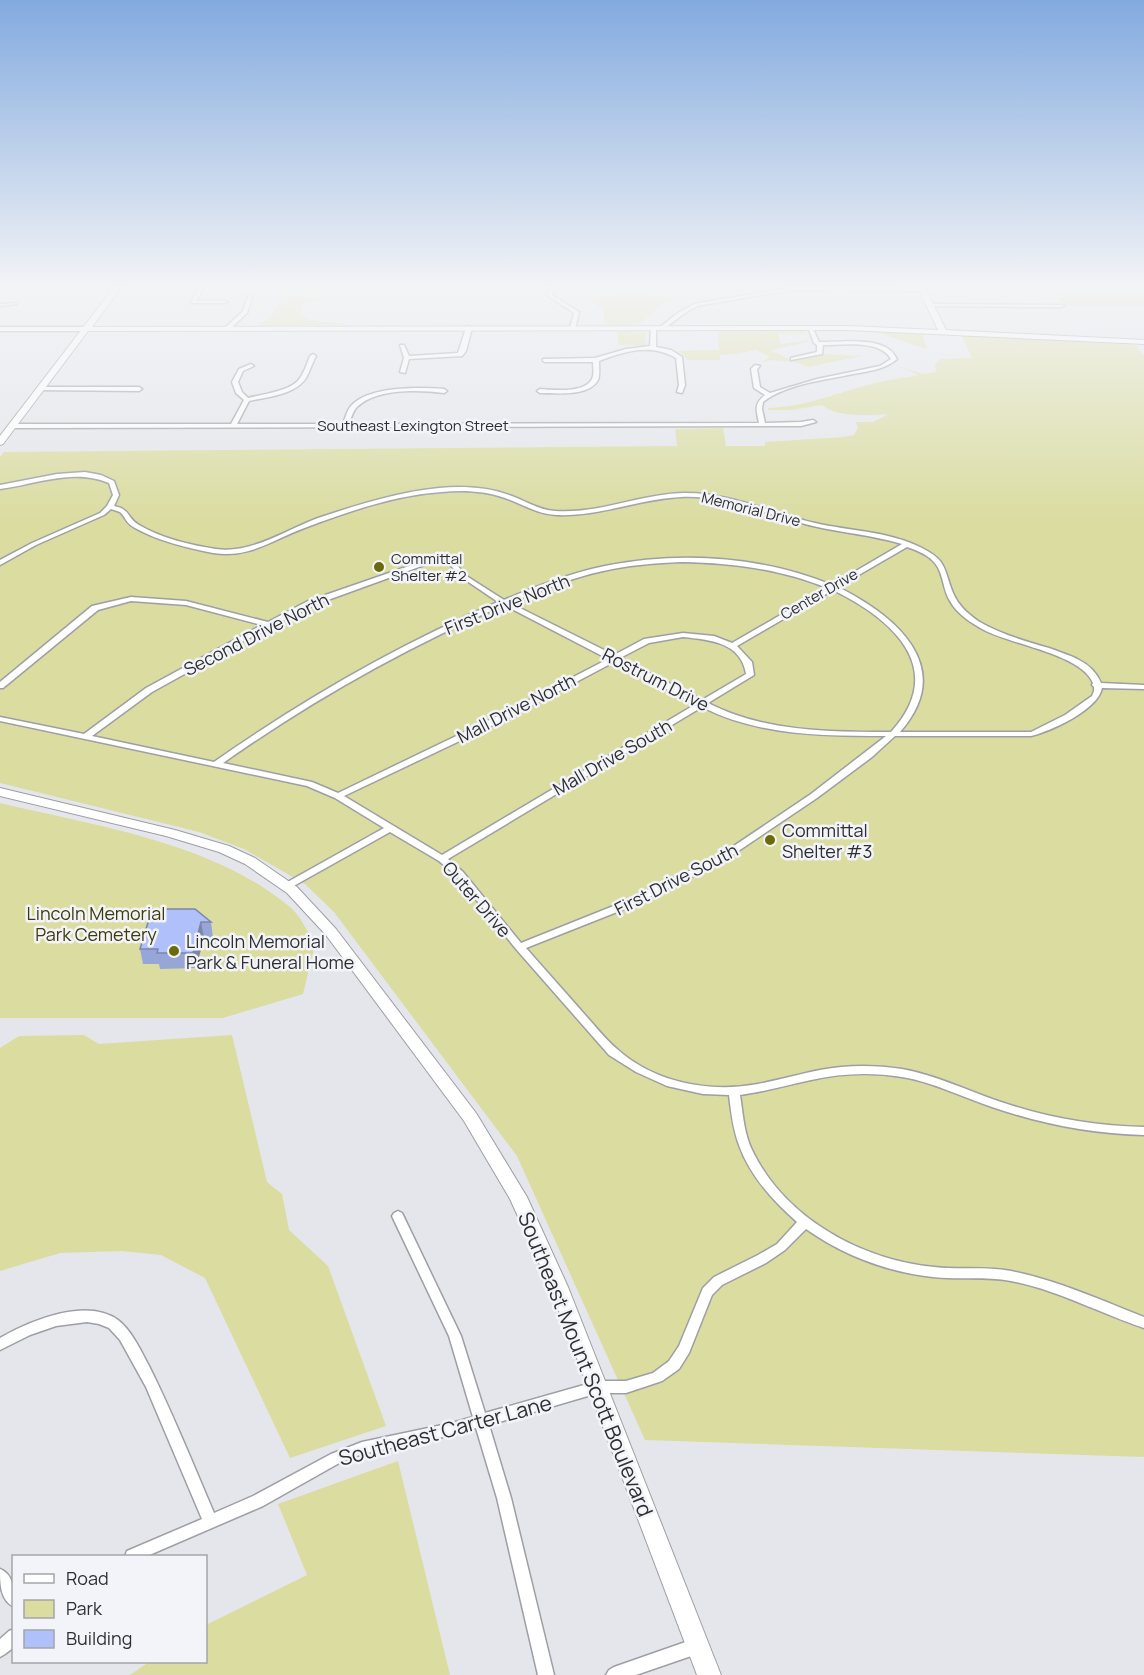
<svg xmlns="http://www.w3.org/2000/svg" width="1144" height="1675" viewBox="0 0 1144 1675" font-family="Manrope,sans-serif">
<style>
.green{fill:#dadca0}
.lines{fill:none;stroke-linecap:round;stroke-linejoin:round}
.street-casing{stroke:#9d9fa4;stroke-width:3}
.secondary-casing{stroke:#9d9fa4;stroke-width:2}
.street{fill:#fff;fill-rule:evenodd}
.secondary{fill:#fff;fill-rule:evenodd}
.wall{fill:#97a5d7}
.shaded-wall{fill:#7b86af}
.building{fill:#b0c0fa;stroke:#7b86af;stroke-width:1.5}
.poi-dot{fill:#6c6b09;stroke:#f2f4f9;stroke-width:2}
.labels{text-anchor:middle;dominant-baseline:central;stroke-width:5;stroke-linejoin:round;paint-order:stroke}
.far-street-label{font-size:15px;fill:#2f2f31;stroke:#f2f4f9}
.far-poi-label{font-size:15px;fill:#2f2f31;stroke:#f2f4f9;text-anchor:start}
.street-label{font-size:18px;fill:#2f2f31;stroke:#f2f4f9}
.poi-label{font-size:18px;fill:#2f2f31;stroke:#f2f4f9;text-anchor:start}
.park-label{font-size:18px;fill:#3c3c0a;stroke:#f2f4f9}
.near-street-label{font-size:21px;fill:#2f2f31;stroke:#f2f4f9}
</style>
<rect width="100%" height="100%" fill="#e5e6eb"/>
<path class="green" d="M330,286V297L304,304L299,312C310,324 328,322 344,323L343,325L260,326C270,316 282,307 281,292L273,287H242Z
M653,286H744L720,290L730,296L700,301L685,296L663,304L638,325H605L603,310L584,296H611Z
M1052,289H1144V306H1064Z
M801,330L807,334H778L781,344L808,340V342L771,350L788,359L796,360L823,354L862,356L808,367L799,363L772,360L760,363L770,357L756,350L735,354L720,355V360H688L679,351L719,350L718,331Z
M618,331L645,332L646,346L618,345Z
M876,331L922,334L927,349C923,348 880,334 876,331Z
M961,335L1136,345L1144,356V1457L645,1440L517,1156L334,912L305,884L244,849L199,832L0,783V457L4,452L677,446L675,429L723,428L726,446H765V442L845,437L854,435L858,428L856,422H873L889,414C869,415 837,418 822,405L792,410H768V408C803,407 834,394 868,385C885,380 902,378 919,375L896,365L923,374L936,372L935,364L941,359L972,358Z
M0,803C96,826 212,842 290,907C300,915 308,933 315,944L303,994L223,1018H0Z
M84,1035L99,1044L232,1035L267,1182L282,1194L289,1230L328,1266L386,1426L290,1458L205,1278L161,1255L122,1251L60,1253L0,1271V1048L19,1036Z
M398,1461L450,1675H130L149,1662H206V1625L307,1575L278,1504Z"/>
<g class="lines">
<g class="street-casing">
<path id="street" d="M200,286H205L196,301H225L227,302L225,303H191V302Z
M553,286H560L554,290L552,295L579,312L575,329L570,328L574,313L547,295L550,288Z
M790,288L922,289L924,290L922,291L790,290L697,306L682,315L664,329L659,328L678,313L694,304Z
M248,296L252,297L247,313L229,330H225V328L243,311Z
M17,303V304L0,306V304Z
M929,304L1062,305L1064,306L1062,307L927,306V305Z
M469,326L472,328L466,351L462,356L409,359L405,373L400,372L404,358L400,345H404L409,356L458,353L466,328Z
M0,327H86L89,329L86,331H0Z
M651,327L656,328V347L671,350L682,357L685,385L682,393L677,392L679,385L676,358C651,343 625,351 599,361C599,366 600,375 598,380C589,397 556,393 540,393L537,391L540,389C553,390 589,394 593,376C594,372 593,366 593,362H545L543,361V359L595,358L626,349L650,346Z
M808,327H812L819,342C838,342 877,337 891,351C893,352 896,358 897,359C884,370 869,371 853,374C826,380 785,384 763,402L762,409L765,423L801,422L813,420L816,422L801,426L12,428L9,426L12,424H231L244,400L236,393L232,382L239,369L251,364L254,366L243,371L238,382L242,392L248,398C263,394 292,391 300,378C305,371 307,363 310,356L313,354L316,356C312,363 310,371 306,378C295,395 267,397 249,401L237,424H343C345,419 347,410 351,406C368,386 420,387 444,389L447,391L444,393C419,390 377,388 357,407C353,411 351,418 349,424L759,423C756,409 754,404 765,395L754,388L751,369L755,365L760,366L757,369L760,387L770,393L817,379L880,366L891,359C880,339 842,345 823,345L822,354L791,360V358L817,352V345L814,343Z
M40,387H139L142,389L139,391L38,390V388Z
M85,472L101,475L114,481L119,495L114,506C117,507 121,507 124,510C130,514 130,520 139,525C161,538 190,545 216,549C251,554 286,530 318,518C357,505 398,492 439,488C462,486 487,487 509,495C524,500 538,510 555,511C599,514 640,494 683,493C729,492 771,513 815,523C850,531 887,531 920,547C948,561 943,568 953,593C958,605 968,614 978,621C1000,634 1025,641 1049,648C1059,652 1070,655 1079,660C1089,665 1097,673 1101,683L1144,685V689L1102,688C1098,710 1051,731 1031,736H895L872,757L817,798L719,864L622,910L526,948C546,971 566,993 586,1016C596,1027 606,1040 617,1049C655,1083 710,1093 758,1084C779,1080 800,1074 820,1070C847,1065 875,1065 902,1069C936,1075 968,1091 1001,1102C1048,1118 1095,1126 1144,1127V1135C1092,1134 1042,1124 992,1107C962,1097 933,1082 902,1077C872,1072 841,1073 811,1080C787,1085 764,1092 740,1095C743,1114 744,1135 753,1152C786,1219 862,1260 934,1267C960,1270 985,1266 1011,1271C1057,1280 1100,1300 1144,1317V1328C1099,1313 1058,1290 1011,1281C985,1276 959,1280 933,1277C887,1272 843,1255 806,1229L785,1250L766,1263L722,1285L712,1295L689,1353L679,1369L662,1381L626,1393H598L489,1425L511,1498L554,1675H538L497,1498L476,1428L452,1435L362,1454L341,1462L263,1506L147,1556H125L127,1551L202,1519L146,1387L120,1340L109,1328L99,1324L87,1322L56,1326L30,1335L0,1350V1338C30,1321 86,1297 118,1320C132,1331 141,1351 149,1366C173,1414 193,1464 214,1513L253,1496L331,1454L362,1442L452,1423L473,1417L449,1336L392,1216L394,1213L398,1211L402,1213L461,1336L485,1413L598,1381H626L653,1373L669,1361L679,1346L703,1288L714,1277L758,1255L777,1244L797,1222C773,1201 750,1176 739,1145C733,1129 731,1112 729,1095L703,1094L667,1086L636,1072L609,1055L516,949L457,876L439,861L390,832L290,888H284L282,886L284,884L384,828L335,798L307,786L0,721V717L84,734L146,688L262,625L186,605L131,601L98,610L3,688H0V682L92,606L131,597L186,601L268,622L308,601L441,555L449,557L468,577L504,600C537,586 570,573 605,566C680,551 761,556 832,585L902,544C873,535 843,533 813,526C769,516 727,495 681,497C639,499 599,517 556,515C537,514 522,504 505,498C485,491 463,490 442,492C396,495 350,511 307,527C274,539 249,559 213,553C187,548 158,541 135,528C125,523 126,517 120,512C117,511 114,510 111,509L104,515L36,545L0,565V560L32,543L100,513L107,506L113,495L109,483C72,468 38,484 0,489V485L57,474ZM907,547C922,552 937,559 941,575C944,584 945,593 950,601C957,614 971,623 984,630C1012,645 1081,654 1093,683L1092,685L1094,687V691L1092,696L1065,715L1031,732H900C957,667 896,616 838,587ZM441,559L445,560L464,579L498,602C398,645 304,699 214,762L92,736L152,692L253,636L314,605ZM682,562C733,563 780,569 827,588L732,643L714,636L683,633L644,639L614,655L510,603C540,590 571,578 603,571C629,565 656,563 682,562ZM833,590C892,619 949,668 891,732C829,732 765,732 708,703L754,675L752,662L737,646ZM504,605L608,659L506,712L338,793L312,782L223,763C311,701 405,648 504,605ZM683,637C710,640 741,642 746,674L702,700L620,658L649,643ZM614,662L696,704L442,855L344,796L512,716ZM702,707C759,736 824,736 886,736L811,794L713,860L616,905L521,943L463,872L448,859Z
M0,1569C15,1575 14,1593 14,1607C0,1600 0,1583 0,1569Z
M14,1629V1647L5,1654L0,1657V1639L9,1631Z
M697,1638L702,1641L705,1646L702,1651L697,1654L636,1675H606L609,1670L614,1667Z"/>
</g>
<g class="secondary-casing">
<path id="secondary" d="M115,286H122L92,327L848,326L938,330L917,286H924L946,330L1144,340V344L848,330L88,331L3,444L0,445V436Z
M0,788L175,830L229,846L255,858L297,887L336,929L476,1113L527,1197L568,1287L721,1675H697L550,1287L510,1199L464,1121L326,935L287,893L245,864L219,852L166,836L0,796Z"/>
</g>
<use href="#street" class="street"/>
<use href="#secondary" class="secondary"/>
</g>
<path class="wall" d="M152,909L211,922L213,938H204L196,968L160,969L159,964H143L140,949Z"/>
<path class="shaded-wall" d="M201,922L204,938L196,968L193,953Z"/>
<path class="building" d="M152,909H195L211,922H201L193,953H157L158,949H140Z"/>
<linearGradient id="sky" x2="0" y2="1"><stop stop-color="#83aadf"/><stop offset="0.55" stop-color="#f3f4f6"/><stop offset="1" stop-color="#f3f4f6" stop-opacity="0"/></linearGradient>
<rect width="1144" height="521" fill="url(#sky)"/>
<g class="poi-dot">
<circle cx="379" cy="567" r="6"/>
<circle cx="770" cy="840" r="6"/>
<circle cx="174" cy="951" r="6"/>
</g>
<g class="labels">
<g class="far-street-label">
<text x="413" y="425">Southeast Lexington Street</text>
<text transform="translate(751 509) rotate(14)">Memorial Drive</text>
<text transform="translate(819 594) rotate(-30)">Center Drive</text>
</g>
<g class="far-poi-label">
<text x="391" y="558">Committal<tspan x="391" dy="17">Shelter #2</tspan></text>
</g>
<g class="street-label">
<text transform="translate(507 604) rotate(-22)">First Drive North</text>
<text transform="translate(256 634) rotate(-27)">Second Drive North</text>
<text transform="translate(656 679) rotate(27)">Rostrum Drive</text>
<text transform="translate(516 708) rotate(-27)">Mall Drive North</text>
<text transform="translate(612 757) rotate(-30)">Mall Drive South</text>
<text transform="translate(676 879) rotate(-27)">First Drive South</text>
<text transform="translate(477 899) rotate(49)">Outer Drive</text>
</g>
<g class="poi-label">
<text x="782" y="830">Committal<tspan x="782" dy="21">Shelter #3</tspan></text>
<text x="186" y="941">Lincoln Memorial<tspan x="186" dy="21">Park &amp; Funeral Home</tspan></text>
</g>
<g class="park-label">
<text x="96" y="913">Lincoln Memorial<tspan x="96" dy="21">Park Cemetery</tspan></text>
</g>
<g class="near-street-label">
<text transform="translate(586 1364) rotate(68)">Southeast Mount Scott Boulevard</text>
<text transform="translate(445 1430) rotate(-15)">Southeast Carter Lane</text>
</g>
</g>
<rect x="12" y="1555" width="195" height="108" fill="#f2f4f9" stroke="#a4a5a9" stroke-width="1.5"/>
<rect x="24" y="1574" width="30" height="9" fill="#ffffff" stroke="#a4a5a9" stroke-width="1.5"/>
<text x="66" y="1585" font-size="18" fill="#2f2f31">Road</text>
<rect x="24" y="1600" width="30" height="18" fill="#dadca0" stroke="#a4a5a9" stroke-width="1.5"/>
<text x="66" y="1615" font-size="18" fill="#2f2f31">Park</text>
<rect x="24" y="1630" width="30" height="18" fill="#b0c0fa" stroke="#a4a5a9" stroke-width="1.5"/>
<text x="66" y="1645" font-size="18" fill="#2f2f31">Building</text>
</svg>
